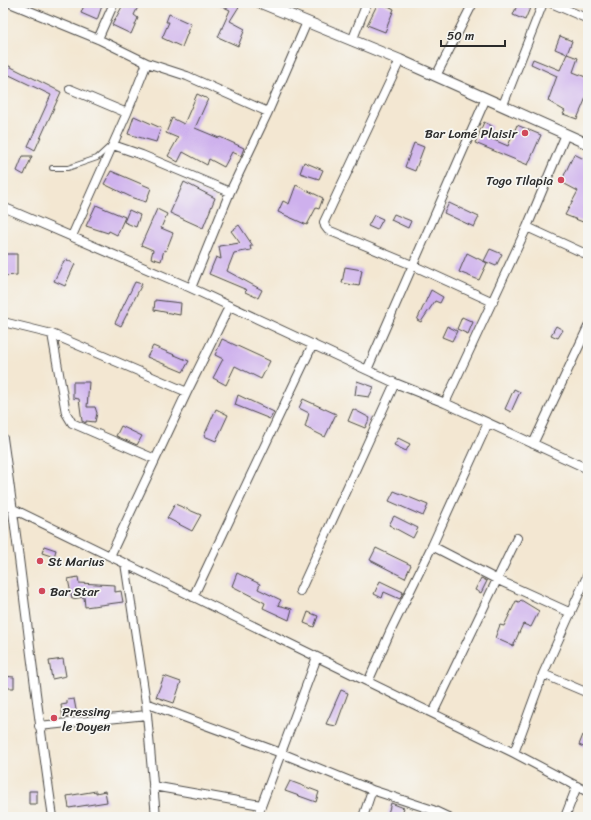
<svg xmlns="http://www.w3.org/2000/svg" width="591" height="820" viewBox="0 0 591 820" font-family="Sriracha,sans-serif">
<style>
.building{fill:#ceb0ed}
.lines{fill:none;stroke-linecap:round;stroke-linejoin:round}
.service-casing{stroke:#494744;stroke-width:6}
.minor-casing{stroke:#494744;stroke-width:10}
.tertiary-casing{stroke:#494744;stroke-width:12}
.service{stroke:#fff;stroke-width:4}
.minor{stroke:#fff;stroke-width:8}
.tertiary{stroke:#fff;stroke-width:10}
.poi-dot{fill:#d1495b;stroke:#f6f6f2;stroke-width:1.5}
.labels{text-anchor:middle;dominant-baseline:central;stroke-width:3.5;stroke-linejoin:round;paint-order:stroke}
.poi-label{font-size:13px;fill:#2b2b2b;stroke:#f6f6f2;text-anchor:start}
</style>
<rect width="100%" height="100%" fill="#f6f6f2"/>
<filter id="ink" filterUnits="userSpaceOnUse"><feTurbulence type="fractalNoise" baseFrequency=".025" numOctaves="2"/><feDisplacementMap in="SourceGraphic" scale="8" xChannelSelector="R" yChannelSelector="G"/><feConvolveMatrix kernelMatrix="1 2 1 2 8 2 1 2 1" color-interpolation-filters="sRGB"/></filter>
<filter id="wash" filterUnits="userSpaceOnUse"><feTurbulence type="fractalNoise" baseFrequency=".012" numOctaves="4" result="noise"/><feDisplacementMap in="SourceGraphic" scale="16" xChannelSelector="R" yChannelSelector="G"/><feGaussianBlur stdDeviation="0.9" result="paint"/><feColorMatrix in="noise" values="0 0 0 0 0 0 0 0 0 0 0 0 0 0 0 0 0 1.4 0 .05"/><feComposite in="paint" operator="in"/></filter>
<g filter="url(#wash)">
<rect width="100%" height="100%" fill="#f3e7d2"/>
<g id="blocks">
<path class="building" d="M85,3H103L97,20L81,13Z
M124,3H140L134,15L138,18L131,34L112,25Z
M215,3H235L240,5L230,21L245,29L238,46L218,37L230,10Z
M378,3H382L394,9L385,32L367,25Z
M518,3L530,8L525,20L513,15Z
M169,14L191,24L187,32H188L182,47L162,38L169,22H166Z
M560,36L572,41L567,54L555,49Z
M567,54L578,58L573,72L588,78V93L577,119L563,114L565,111L548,101L557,76L531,64L533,59L560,70Z
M3,63L61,92L35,150L28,146L51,95L3,72Z
M197,94L208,99L195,128L219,138L220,137L244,148L241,156L232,152L224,167L209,159L207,165L183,152L178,162L168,156L178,138L166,133L172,118L184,124Z
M134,116L161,128L156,142L128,134Z
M484,122L492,126L487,137L508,146L517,125L541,135L528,165L475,143Z
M414,143L424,147L415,171L405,167Z
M574,154L588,161V224L565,215L578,191L561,182Z
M23,156H32L24,175L17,171Z
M304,162L323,170L319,179L300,173Z
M111,171L151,188L146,202L133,198L104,184Z
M184,182L215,198L203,228L170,213Z
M296,185L323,198L319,209L316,208L307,225L278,212L283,201L289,204Z
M449,203L479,217L474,227L444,213Z
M96,205L125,217L117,235L109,231L108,233L86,226Z
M157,209L167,214L161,228L173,233L166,251L164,250L161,261L151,258L153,250L141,245Z
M129,210L140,215L136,227L124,222Z
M394,214L411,221L408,228L391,220Z
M374,215L383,219L377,230L368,226Z
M239,225L253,246H250L251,250L234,253L227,271L262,290L258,298L245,292L247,290L209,274L216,257L221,259L219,246L240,243L231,231Z
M490,249L502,254L496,266L484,261Z
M467,253L487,263L479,280L459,272Z
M3,254H17V275L3,276Z
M65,259L75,264L65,286L54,281Z
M345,267L362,270L359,286L342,283Z
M135,282L142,284L121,326L115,323Z
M431,290L443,297L440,303L435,301L421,322L417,320Z
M155,300L181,303L180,315L154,310Z
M462,317L473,322L468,334L457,329Z
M447,326L457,331L452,341L442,337Z
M556,326L563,330L558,338L551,335Z
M222,339L270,361L261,379L235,366L226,385L213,378L223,359L215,355Z
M153,346L189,361L183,372L147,357Z
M357,381L374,387L369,397L355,395Z
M73,382H89L87,407H95L97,413L95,422L86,421V423L82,421L79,399L73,398Z
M514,389L520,392L511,412L505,409Z
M238,395L274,412L270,419L235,405Z
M303,399L336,414L325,437L305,427L309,413L299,408Z
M216,409L228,415L216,441L204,436Z
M353,409L370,418L365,428L348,421Z
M121,426L142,436L137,445L116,436Z
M398,438L410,444L406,451L394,445Z
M394,491L428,505L423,516L389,501Z
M175,504L201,515L192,531L167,518Z
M394,516L418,528L413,538L389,525Z
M44,546L56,550L54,557L42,553Z
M376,548L411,565L405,578L370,560Z
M237,573L260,584L258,589L281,600L278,605L292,609L289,620L263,608L265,603L232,586Z
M78,577L79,583L115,585V592L121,591L123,602L85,607L84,597L72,599L68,579Z
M481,578L487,581L481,593L475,590Z
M380,581L403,592L400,599L384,592L382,598L374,594Z
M521,600L539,611L531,627L523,624L513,646L495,638L500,625L504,626L516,601L519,602Z
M308,612L318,616L314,627L304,623Z
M63,659L66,676L52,679L49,661Z
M3,676L14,677V688H3Z
M164,676L181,682L174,703L156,697Z
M341,690L348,693L336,726L326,724Z
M74,699L77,715L63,718L61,705L67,704V700Z
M583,735L588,738V749L579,745Z
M290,781L319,792L316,802L285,791Z
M29,791H37V804H29Z
M96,791V793L105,791L107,802L69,808L67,796Z
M391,803L404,808L400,817H387Z"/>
</g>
</g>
<g filter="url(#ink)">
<use href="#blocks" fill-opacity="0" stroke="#494744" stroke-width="1"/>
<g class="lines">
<g class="service-casing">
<path id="service" d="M52,168H68L97,158L110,146"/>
</g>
<g class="minor-casing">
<path id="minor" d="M10,3L98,39L147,63L187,76L268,112
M551,3L588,19
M98,39L114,3
M352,41L367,3
M400,60L324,222L325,226L328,230L412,265L493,302
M436,76L473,3
M70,89L127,113
M503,105L543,3
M113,145L142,155L230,192
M3,207L191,288L395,383L445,403L588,469
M527,227L588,255
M72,236L127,113L147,63
M191,288L230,192L268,112L307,22
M3,322L52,334L187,392
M52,334L66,413L72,423L155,459
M367,370L486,98
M445,403L527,227L566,134
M3,438C21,564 34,691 53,817
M533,444L588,327
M3,504L514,753L588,792
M432,546L498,580L571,613
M110,556L187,392L229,307
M125,563L146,703L156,817
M300,591L395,383
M193,597L313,344
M543,674L588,693
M368,682L390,632L432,546L488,423
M146,703L281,753L372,790L433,810L448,817
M433,713L517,538
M39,726L147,715
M514,753L543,674L588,574
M153,786L261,805
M257,817L317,657
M363,817L372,790
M565,817L577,786"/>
</g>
<g class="tertiary-casing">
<path id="tertiary" d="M261,3L400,60L588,144"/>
</g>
<use href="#service" class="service"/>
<use href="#minor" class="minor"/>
<use href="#tertiary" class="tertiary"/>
</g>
</g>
<g class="poi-dot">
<circle cx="525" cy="133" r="4"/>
<circle cx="561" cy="180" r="4"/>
<circle cx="40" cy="561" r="4"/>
<circle cx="42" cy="591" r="4"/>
<circle cx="54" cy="718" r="4"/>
</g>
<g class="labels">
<g class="poi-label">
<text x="517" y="133" text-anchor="end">Bar Lomé Plaisir</text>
<text x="553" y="180" text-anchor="end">Togo Tilapia</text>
<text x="48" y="561">St Marius</text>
<text x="50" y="591">Bar Star</text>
<text x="62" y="711">Pressing<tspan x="62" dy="15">le Doyen</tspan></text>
</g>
</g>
<rect width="591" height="820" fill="none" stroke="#f6f6f2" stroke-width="16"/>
<path d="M441 40v6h64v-6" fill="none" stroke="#2b2b2b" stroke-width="2"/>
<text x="447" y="40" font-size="12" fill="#2b2b2b" stroke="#f6f6f2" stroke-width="3" paint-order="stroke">50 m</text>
</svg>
